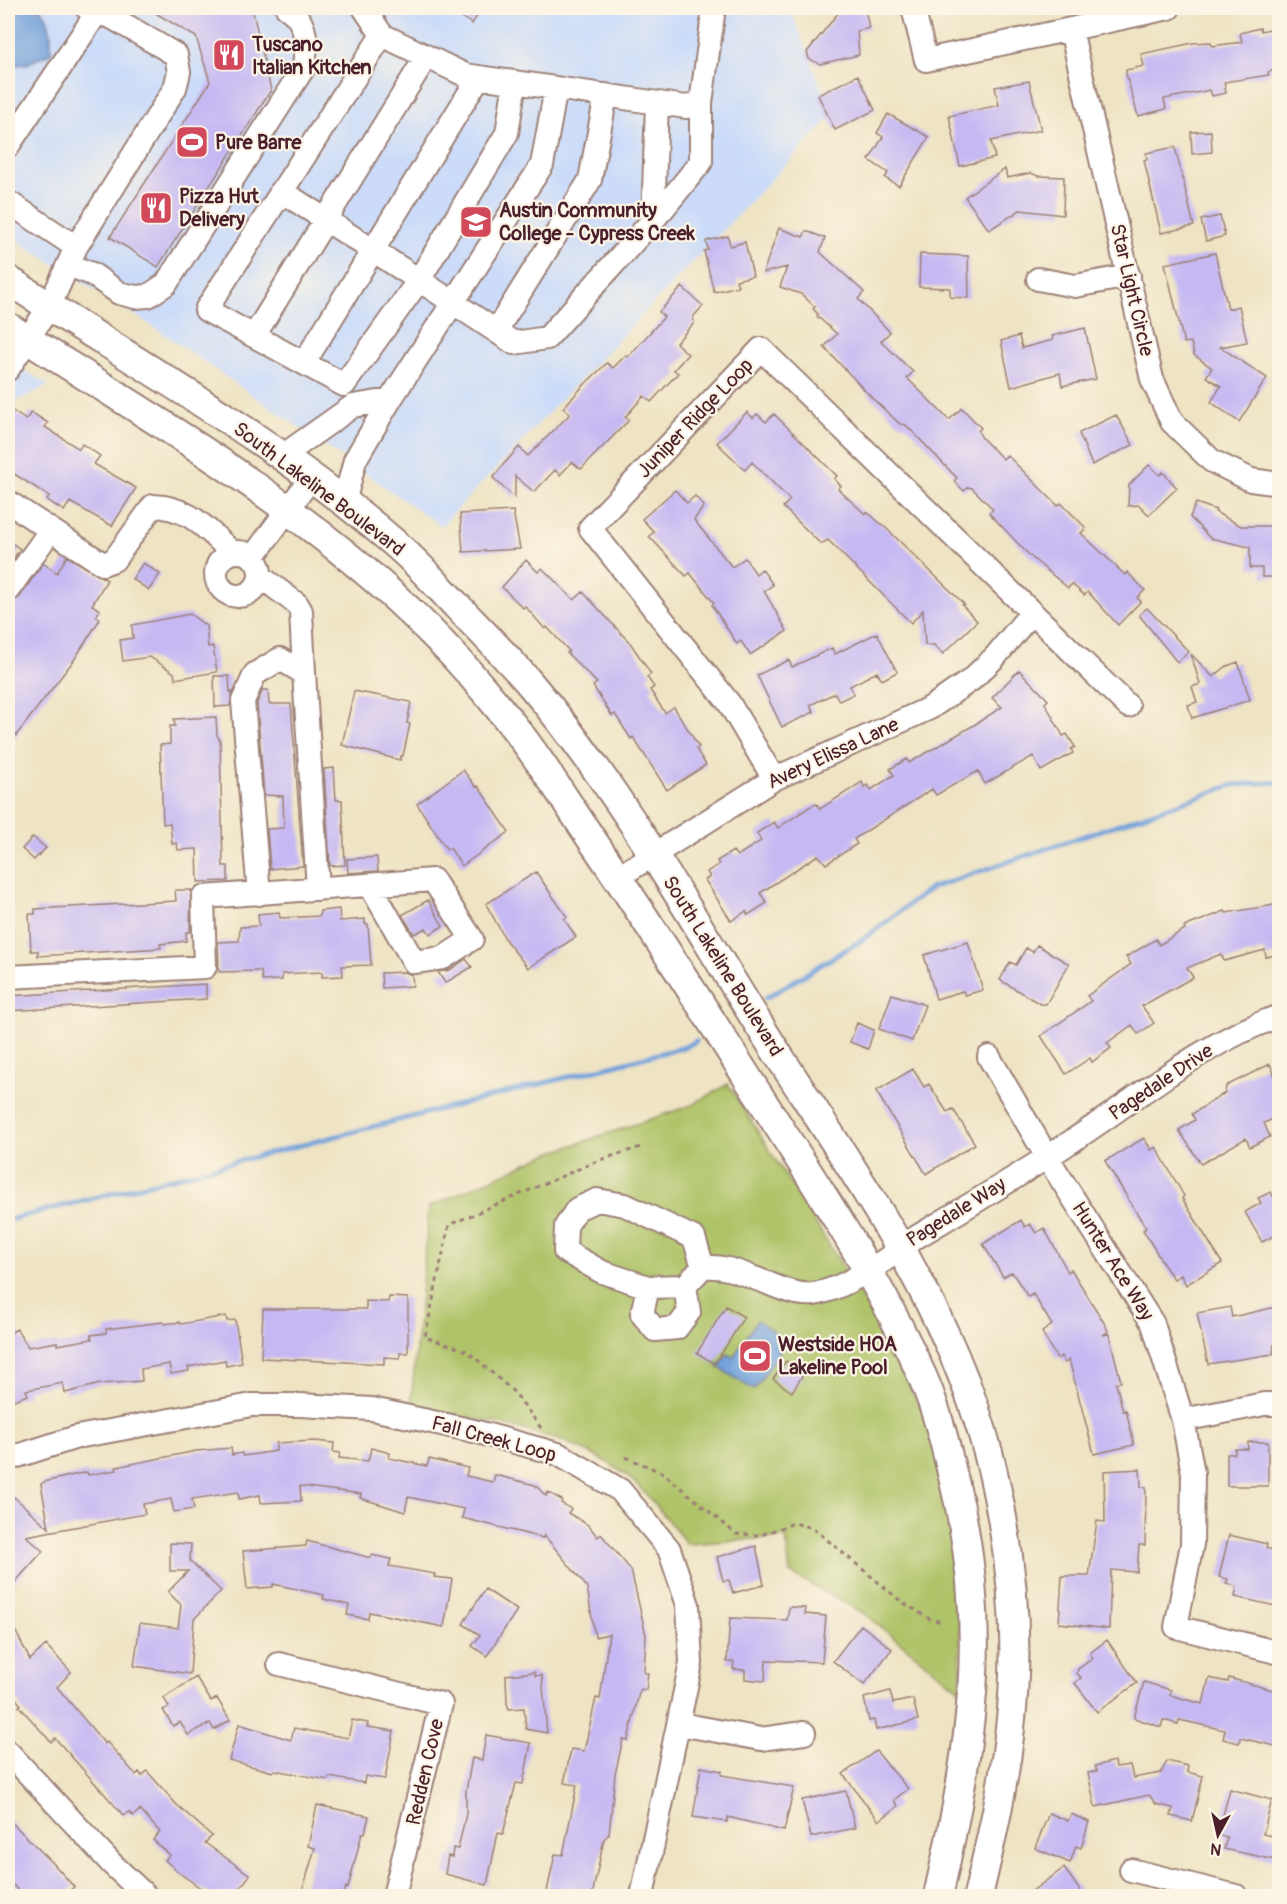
<svg xmlns="http://www.w3.org/2000/svg" width="1287" height="1904" viewBox="0 0 1287 1904" font-family="Pangolin,sans-serif">
<style>
.built{fill:#cbdbf9}
.green{fill:#afc367;stroke:#7c7149;stroke-width:1.5}
.water{fill:#72a1db;stroke:#5e6083;stroke-width:1.5}
.lines{fill:none;stroke-linecap:round;stroke-linejoin:round}
.stream{stroke:#72a1db;stroke-width:5}
.building{fill:#c6b8f3}
.minor-casing{stroke:#9c8177;stroke-width:26}
.major-casing{stroke:#9c8177;stroke-width:32}
.path{stroke:#9c8177;stroke-width:3;stroke-dasharray:4.5 4.5;stroke-linecap:butt}
.minor{stroke:#fff;stroke-width:22}
.major{stroke:#fff;stroke-width:28}
.labels{text-anchor:middle;dominant-baseline:central;stroke-width:4.5;stroke-linejoin:round;paint-order:stroke}
.poi-label{font-size:20px;font-weight:bold;fill:#4a1f2b;stroke:#fcf5e5;text-anchor:start}
.street-label{font-size:20px;fill:#4a1f2b;stroke:#fcf5e5}
</style>
<rect width="100%" height="100%" fill="#fcf5e5"/>
<filter id="ink" filterUnits="userSpaceOnUse"><feTurbulence type="fractalNoise" baseFrequency=".0167" numOctaves="2"/><feDisplacementMap in="SourceGraphic" scale="12" xChannelSelector="R" yChannelSelector="G"/><feConvolveMatrix kernelMatrix="1 2 1 2 8 2 1 2 1" color-interpolation-filters="sRGB"/></filter>
<filter id="wash" filterUnits="userSpaceOnUse"><feTurbulence type="fractalNoise" baseFrequency=".008" numOctaves="4" result="noise"/><feDisplacementMap in="SourceGraphic" scale="24" xChannelSelector="R" yChannelSelector="G"/><feGaussianBlur stdDeviation="1.35" result="paint"/><feColorMatrix in="noise" values="0 0 0 0 0 0 0 0 0 0 0 0 0 0 0 0 0 1.4 0 .05"/><feComposite in="paint" operator="in"/></filter>
<g filter="url(#wash)">
<rect width="100%" height="100%" fill="#eee3c3"/>
<path class="built" d="M8,8H790L832,116L441,526L154,327L8,235Z
M8,361L49,385L8,405Z"/>
<path class="green" d="M728,1084L856,1288L923,1412L936,1453L959,1565L961,1691L863,1613L790,1573L786,1537L687,1544C670,1524 653,1499 633,1481C571,1428 486,1425 411,1404L429,1207L547,1154L692,1105Z"/>
<path class="water" d="M8,8H40C52,21 51,36 51,53L26,64L8,66Z
M757,1320L787,1341L754,1390L718,1367L728,1354L733,1358Z"/>
<g class="lines">
<path class="stream" d="M766,998L862,940L931,888L1233,785L1280,782
M8,1220L685,1047L696,1041"/>
</g>
<g id="blocks">
<path class="building" d="M147,8H252L271,90L158,267L110,237L210,82L196,37Z
M448,8H482L472,24Z
M858,8H865L869,28L857,31L859,55L820,64L809,59L807,52L839,12Z
M1260,28L1261,31L1275,28L1280,49V69L1268,72L1269,75L1224,82L1226,93L1212,96L1210,90L1164,99L1166,109L1138,116L1126,74V70L1144,66L1141,54L1193,43L1211,42L1212,46L1242,42L1240,33Z
M858,75L875,110L835,130L818,95Z
M1029,81L1041,130L991,141L995,158L960,166L949,116L999,105L995,87Z
M888,114L929,137L899,186L885,178L888,173L869,160L883,137L877,133Z
M1211,131L1212,152L1192,154L1191,132Z
M1175,147L1194,226L1161,233L1144,160L1147,159L1146,153Z
M1005,169L1007,178L1031,173L1038,176L1064,177L1063,215L1020,210L989,230L965,197Z
M1220,216L1225,236L1206,241L1201,220Z
M779,228L803,237L806,231L825,238L820,252L864,292L858,299L890,332L881,341L913,372L907,378L949,420L962,408L981,428L978,431L982,438L1003,459L1007,455L1058,506L1061,503L1086,528L1081,533L1125,575L1127,572L1145,590L1137,598L1141,601L1118,625L1088,592L1084,595L1072,584L1068,588L1030,556L989,513L993,509L972,488L968,487L964,491L954,481L957,478L906,425L900,424L872,398L824,347L837,334L817,316L818,314L813,309L815,307L801,294L780,287L787,267L763,273Z
M728,236L730,246L745,242L753,276L736,280L738,286L714,292L704,251L708,250L706,241Z
M1215,253L1228,309L1239,306L1247,342L1220,347L1267,378L1239,422L1211,402L1221,386L1206,377L1212,368L1194,355L1191,342L1184,343L1165,264Z
M920,254L968,256L969,298L950,297V288L919,287Z
M682,287L703,306L693,317L694,323L676,343L688,354L674,370L678,373L651,402L644,396L625,417L629,420L581,469L572,462L560,475L555,470L534,492L515,476V498L493,478L503,465L519,447L528,456L570,414L563,408L585,384L607,363L613,368L626,355L628,357L664,317L659,312Z
M1085,328L1096,379L1062,386L1060,373L1011,387L1001,341L1019,336L1022,348L1053,340L1052,336Z
M8,408L26,420L31,412L48,423L45,427L79,449L82,444L100,456L94,464L136,488L112,526L70,502L64,511L47,500L49,496L8,470Z
M747,412L753,418L757,414L766,422L774,414L837,476L834,479L841,486L838,489L865,514L867,512L887,529L964,604L962,605L977,621L943,654L934,645H925L923,610L911,623L828,540L821,544L783,507L790,500L752,462L745,470L717,443Z
M1116,415L1133,445L1092,465L1079,433Z
M1149,465L1160,475L1163,472L1177,488L1149,515L1139,505L1128,506L1129,485Z
M675,490L687,503L695,496L704,506L694,520L732,567L745,558L756,574L762,569L773,585L764,591L787,631L750,655L741,641L737,644L712,605L714,603L690,573L686,576L649,536L654,532L642,519Z
M1196,503L1216,510L1215,512L1241,526H1271V534H1280V577H1262V568H1250V547L1210,538L1190,517Z
M513,511L520,549L463,552L460,514Z
M8,540L20,549L8,567Z
M67,556L107,580L92,605L100,610L96,616L100,619L74,660L8,746V603L19,598L43,563L57,573Z
M526,560L538,572L542,568L574,600L583,592L631,644L651,674L647,677L654,687L650,690L665,713L674,707L699,747L696,749L706,765L667,790L633,737L631,739L615,714L612,716L593,686L597,683L567,653L569,651L547,627L545,629L525,606L523,608L502,587Z
M143,563L160,574L149,590L132,579Z
M1147,608L1189,652L1177,662L1139,615Z
M190,614L206,626L208,647L213,646L217,672L175,679L174,673L150,657L123,661L120,640L133,638L132,625Z
M877,633L897,672L882,680L877,672L850,686L854,694L839,701L835,693L810,705L814,712L782,727L757,675L789,660L792,667L832,648L835,654Z
M1191,654L1213,677L1227,666L1238,662L1250,700L1192,718L1188,705L1197,702L1192,687L1200,684Z
M1019,670L1048,700L1045,703L1063,736L1067,734L1075,747L1071,749L1073,753L1041,771L1033,756L985,784L978,771L936,795L932,789L854,839L857,844L826,864L818,855L760,893L767,903L748,915L746,911L731,921L705,880L710,877L707,872L719,864L717,861L733,851L737,856L761,841L757,833L774,822L778,828L811,806L817,804L820,809L862,782L864,787L868,785L871,790L894,775L890,769L907,759L909,763L974,725L1002,707L992,698Z
M214,676H229L230,692H232L230,706L215,707Z
M263,690H268L269,704H291L303,866L270,869L267,829L284,828L283,796L264,795L257,703Z
M354,691L411,702L407,723L410,724L403,756H401L400,760L342,745Z
M216,717L217,735L220,741L223,866H228V881L198,882L197,849L178,850L177,843L172,844L170,823L163,824L160,745L170,744V726H175L174,719Z
M334,768L336,800H342L345,865L330,866L324,769Z
M463,770L476,787L478,786L509,832L462,866L450,848L447,850L417,804Z
M33,837L46,848L34,860L22,849Z
M377,857L378,871L348,873L347,859Z
M536,872L567,917L564,919L576,937L528,968L507,942L486,904Z
M175,890H191L190,932H186V941L160,944L161,948L38,956V951H31L29,914H35V909L176,901Z
M428,900L443,926L430,934L426,928L414,934L402,915Z
M1280,904V954L1266,957L1265,950L1224,961L1221,954L1187,968L1193,977L1190,979L1142,1006L1154,1023L1138,1034L1132,1025L1107,1043L1111,1048L1092,1062L1090,1058L1066,1074L1041,1036L1091,1001L1087,996L1131,964L1126,957L1156,939L1159,945L1185,929L1184,927L1225,911L1226,913Z
M339,909L340,921L365,919V924H368L371,965L342,966L343,976L322,977V972L282,974V980L262,981L261,971L219,972L218,942L239,941L240,927L259,926L258,914L279,912L280,918L320,916V911Z
M968,942L983,990L965,995L963,991L936,999L924,955Z
M1037,945L1069,964L1046,1004H1040L1000,980L1010,962L1016,965L1026,948L1033,952Z
M466,959L472,967L445,983L438,972L450,970Z
M405,972L412,975L413,986L382,988L381,973Z
M206,984V999L8,1011V996Z
M892,994L925,1005L912,1041L879,1029Z
M857,1023L874,1030L868,1049L850,1042Z
M1270,1064L1278,1083L1275,1085L1280,1096V1116L1264,1123L1270,1137L1250,1147L1246,1138L1201,1164L1179,1130L1195,1120L1192,1114L1225,1093L1226,1086Z
M913,1069L924,1087L929,1084L947,1112L953,1109L975,1144L926,1174L876,1091Z
M1144,1138L1151,1150L1156,1147L1184,1196L1182,1198L1222,1263L1186,1285L1181,1275L1174,1279L1166,1268L1143,1230L1146,1228L1105,1161Z
M1271,1192L1273,1196L1280,1193V1233L1262,1242L1245,1212L1261,1203L1258,1198Z
M1021,1220L1025,1227L1030,1224L1036,1233L1044,1228L1068,1272L1071,1269L1106,1326L1108,1332L1103,1335L1109,1334L1121,1382L1116,1383L1123,1411L1126,1410L1134,1445L1094,1454L1069,1360L1065,1363L1061,1356L1057,1359L1042,1332L1052,1325L1033,1294L1028,1297L1012,1272L1003,1277L983,1244Z
M389,1297L408,1298V1353H400V1358L384,1357V1364L261,1358L263,1309H366V1301L388,1302Z
M726,1306L744,1317L715,1364L697,1353Z
M1280,1306V1344L1274,1345L1273,1354L1208,1364L1197,1313L1230,1307L1232,1317Z
M226,1316L227,1321L235,1320L242,1363L226,1366L225,1360L188,1367L189,1371L171,1374L169,1364L141,1369L142,1381L100,1384L65,1393L63,1383L26,1390L28,1395L8,1402V1334L17,1329L28,1347L57,1342V1345L92,1339L91,1335L106,1333V1329L163,1322L164,1324L180,1322L181,1324Z
M786,1361L804,1373L792,1392L773,1379Z
M315,1441L334,1443L333,1452L340,1453L339,1458L368,1461L371,1448L390,1453L389,1458L427,1466L429,1459L468,1468L466,1476L493,1482L495,1475L535,1485L546,1496L548,1492L562,1500L561,1503L571,1509L568,1513L588,1525L598,1537L601,1534L631,1570L646,1635L644,1673H648L646,1690L641,1689L639,1693L628,1740L623,1739L615,1774L609,1834L604,1839L592,1896H546L555,1854L563,1855L577,1785L564,1783L571,1749L584,1751L596,1698L600,1699L609,1634L595,1637L587,1587L544,1535L543,1538L462,1518L464,1509L408,1497L405,1512L360,1498L361,1494L300,1486L301,1501L261,1503L260,1495L239,1499L238,1492L192,1499L194,1509L174,1512L171,1499L143,1504L145,1514L26,1536L43,1551L8,1590V1505L14,1497L49,1528L41,1484L44,1482L87,1472L88,1475L117,1470L116,1467L196,1451L231,1448L232,1455L242,1453L243,1456L276,1451V1443Z
M1248,1442H1268V1486H1227V1454H1235V1449H1248Z
M1140,1469L1141,1487H1146L1145,1545H1139L1137,1572L1111,1570L1109,1629L1059,1623L1062,1576H1089L1097,1521L1105,1522L1104,1471Z
M1229,1535L1267,1544L1266,1548L1280,1552V1607L1235,1597L1237,1586L1226,1584L1228,1579L1219,1577Z
M307,1541L371,1558V1555L391,1559L389,1566L435,1574L434,1577L452,1579L444,1627L369,1612L368,1619L347,1615L349,1605L323,1599L324,1595L273,1584V1587L247,1589L243,1551L306,1546Z
M170,1543L191,1544L190,1561L221,1591L194,1619L190,1674L134,1666L140,1623L178,1628L181,1605L168,1592L188,1571H170Z
M756,1546L764,1585L733,1593L729,1580L723,1581L717,1557Z
M485,1589L517,1610L487,1656L472,1646L480,1635L463,1624Z
M789,1607L806,1608L805,1614L826,1616L822,1662L766,1660L765,1681L745,1679V1670L733,1669L734,1662H727L730,1618L787,1620Z
M8,1616L30,1660L46,1645L71,1672L57,1687L105,1744L107,1742L136,1775L139,1772L142,1776L147,1771L176,1804L212,1836L205,1843L250,1875L234,1896H212L178,1872L165,1860L170,1855L153,1840L160,1832L140,1810L133,1816L129,1812L124,1816L55,1738L51,1742L19,1706L21,1705L8,1689Z
M861,1625L892,1649L864,1685L833,1661Z
M1107,1640L1137,1683L1097,1712L1075,1683L1081,1678L1077,1673L1078,1669L1093,1658L1090,1653Z
M535,1672V1676L542,1675L547,1733L526,1729L524,1708L509,1709L507,1703L506,1675Z
M196,1677L211,1701L217,1698L230,1720L214,1730L210,1723L188,1735L180,1722L173,1726L163,1710L169,1707L164,1698Z
M1209,1678L1228,1682L1229,1678L1280,1692V1747L1240,1738L1239,1743L1223,1739L1225,1730L1179,1720L1178,1724L1163,1720L1161,1727L1134,1718L1144,1682L1171,1690L1170,1695L1203,1704Z
M890,1691L893,1703L913,1699L918,1720L876,1730L874,1720L869,1721L864,1698Z
M352,1720L368,1723L367,1727L394,1731L385,1779L365,1776L364,1783L329,1777L328,1780L274,1770L273,1772L229,1760L239,1724L291,1740L294,1728L348,1738Z
M486,1735L531,1743L523,1784L516,1783L503,1834L498,1833L487,1885L445,1874L448,1856L452,1857L453,1848L458,1849L466,1814V1791L472,1758L482,1760Z
M876,1751L908,1789L894,1800L898,1806L879,1821L843,1774Z
M1115,1761L1116,1767L1130,1765L1133,1778L1161,1773L1167,1761L1188,1766L1187,1772L1203,1776L1192,1821L1171,1816L1173,1808L1156,1804L1149,1795L1095,1807L1088,1773L1097,1771L1095,1766Z
M701,1767L722,1771L721,1775L794,1787L784,1831L728,1817L727,1822L693,1817Z
M1230,1789L1272,1800L1263,1834L1280,1838V1861L1224,1849L1227,1837L1218,1835Z
M846,1791L855,1828L811,1837L802,1800Z
M317,1805L369,1816L365,1833H362L348,1888L346,1887L343,1896H301L315,1848L308,1846Z
M1049,1813L1068,1821L1071,1814L1089,1822L1081,1848L1076,1846L1070,1863L1035,1848Z
M8,1819L52,1862L74,1887L63,1896H24L8,1880Z
M1064,1868L1084,1896H1025Z"/>
</g>
</g>
<g filter="url(#ink)">
<use href="#blocks" fill-opacity="0" stroke="#9c8177" stroke-width="1.5"/>
<g class="lines">
<g class="minor-casing">
<path id="minor" d="M364,8L382,35L465,75L686,107L701,103L714,8
M913,8L926,60L1169,8
M1071,30L1152,379L1172,422L1212,461L1251,480L1280,484
M382,35L206,310L344,385L419,280L514,343L547,338L662,210L701,162V103
M8,146L100,8
M281,191L419,280L507,133L515,82
M8,202L76,247
M653,221L657,103
M68,265L92,274L119,293L135,297L148,296L166,284L304,67C307,44 308,21 287,8
M1038,279L1075,286L1129,276
M496,331L590,180L606,95
M254,336L426,57
M304,363L479,77
M8,369L49,307L76,247L175,88L179,72L176,55L113,18L87,8
M390,400L542,165L556,88
M281,457L353,406L390,400L355,460L344,503
M8,502L103,564L114,560L153,506C190,507 206,529 232,552
M216 574a22 22 0 1 1 44 0a22 22 0 1 1-44 0Z
M253,557L311,478
M260,576L297,604L301,611L304,673
M8,590L50,531
M774,779L729,703L590,528L761,349L1128,706
M618,877L774,779L930,708L971,680L995,657L1032,612
M259,894L243,701L255,674L280,659L304,673L318,889
M8,977L205,967L203,897C280,892 357,886 433,880L472,939L443,958L414,962L370,885
M989,1057L1047,1157L1153,1324L1183,1420L1193,1473L1192,1544L1176,1627L1280,1653
M703,1267L694,1238L625,1205L597,1200L577,1209L566,1226L565,1251L602,1272L648,1287L685,1286L703,1267C726,1265 743,1274 765,1282C779,1288 798,1296 814,1294C844,1289 875,1266 900,1250V1247C958,1212 1016,1178 1072,1141C1140,1097 1203,1042 1280,1016
M648,1287L642,1314L655,1330L677,1328L689,1312L685,1286
M1183,1420L1264,1404H1280
M8,1459L77,1437L252,1405H300L372,1409L474,1431L558,1454L620,1490L669,1549L688,1605L691,1663L642,1896
M279,1664L441,1704L394,1896
M680,1724L761,1739L804,1733
M8,1752L112,1864L146,1896
M1131,1870L1236,1896"/>
</g>
<g class="major-casing">
<path id="major" d="M8,280C137,364 275,440 392,541C415,560 436,584 456,605C482,632 508,658 532,686C622,792 694,922 768,1039C856,1177 958,1314 994,1477C1012,1558 1020,1645 1010,1728C1004,1785 991,1841 978,1896
M8,327C134,407 265,483 378,582C431,628 481,683 524,740C547,771 568,804 590,837C642,912 691,989 740,1066C804,1168 874,1267 923,1378C937,1410 946,1447 954,1481C991,1630 971,1750 938,1896"/>
</g>
<path class="path" d="M541,1428L515,1393L467,1351L425,1337L449,1225L597,1161L644,1146
M626,1457L663,1473L736,1534L761,1535L794,1523L813,1528L902,1602L930,1619L943,1622"/>
<use href="#minor" class="minor"/>
<use href="#major" class="major"/>
</g>
</g>
<defs>
<g id="restaurant-square" transform="scale(1.725)"><rect x="-9" y="-9" width="18" height="18" rx="4" fill="#d1495b" stroke="#fcf5e5"/><path d="M-5-6h1v4h1v-4h1v4h1v-4h1v5L-1.5 .5V6h-2V.5L-5-1ZM5-6V6H3V1.5H1.5Q1.5-4 5-6Z" fill="#fff"/></g>
<g id="stadium-square" transform="scale(1.725)"><rect x="-9" y="-9" width="18" height="18" rx="4" fill="#d1495b" stroke="#fcf5e5"/><path d="M0-5a6.5 5 0 1 0 0 10a6.5 5 0 1 0 0-10ZM-3.5-1.8h7v3.6h-7Z" fill="#fff"/></g>
<g id="university-square" transform="scale(1.725)"><rect x="-9" y="-9" width="18" height="18" rx="4" fill="#d1495b" stroke="#fcf5e5"/><path d="M0-5L7-2L0 1L-7-2ZM-4 1L0 2.5L4 1V4Q0 6-4 4Z" fill="#fff"/></g>
</defs>
<g fill-rule="evenodd">
<use href="#restaurant-square" x="229" y="55"/>
<use href="#stadium-square" x="192" y="142"/>
<use href="#restaurant-square" x="156" y="208"/>
<use href="#university-square" x="476" y="222"/>
<use href="#stadium-square" x="755" y="1356"/>
</g>
<g class="labels">
<g class="poi-label">
<text x="252" y="44">Tuscano<tspan x="252" dy="23">Italian Kitchen</tspan></text>
<text x="215" y="142">Pure Barre</text>
<text x="179" y="196">Pizza Hut<tspan x="179" dy="23">Delivery</tspan></text>
<text x="499" y="210">Austin Community<tspan x="499" dy="23">College - Cypress Creek</tspan></text>
<text x="778" y="1344">Westside HOA<tspan x="778" dy="23">Lakeline Pool</tspan></text>
</g>
<g class="street-label">
<text transform="translate(1132 290) rotate(77)">Star Light Circle</text>
<text transform="translate(695 418) rotate(-46)">Juniper Ridge Loop</text>
<text transform="translate(319 489) rotate(37)">South Lakeline Boulevard</text>
<text transform="translate(833 753) rotate(-25)">Avery Elissa Lane</text>
<text transform="translate(723 966) rotate(58)">South Lakeline Boulevard</text>
<text transform="translate(1161 1082) rotate(-34)">Pagedale Drive</text>
<text transform="translate(956 1212) rotate(-32)">Pagedale Way</text>
<text transform="translate(1113 1261) rotate(58)">Hunter Ace Way</text>
<text transform="translate(494 1439) rotate(15)">Fall Creek Loop</text>
<text transform="translate(425 1772) rotate(-77)">Redden Cove</text>
</g>
</g>
<rect width="1287" height="1904" fill="none" stroke="#fcf5e5" stroke-width="30"/>
<g transform="translate(1218 1835) rotate(188)" stroke="#fcf5e5" stroke-width="4.5" paint-order="stroke">
<path d="M0-4.5L10 22L0 15L-10 22Z" fill="#4a1f2b"/>
<text y="-9" font-size="16" font-weight="bold" text-anchor="middle" fill="#4a1f2b">N</text>
</g>
</svg>
